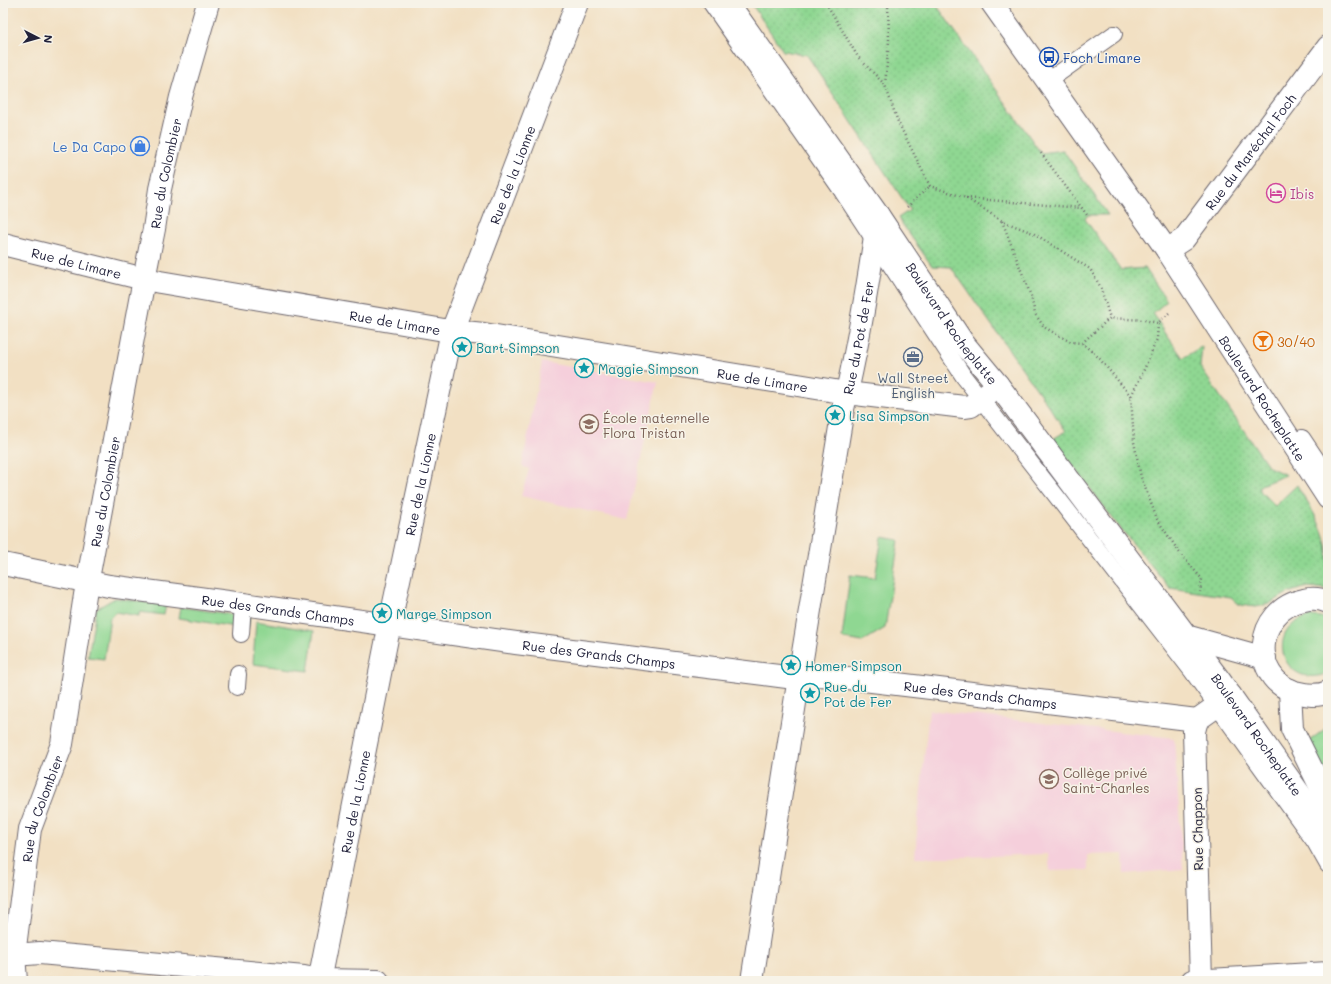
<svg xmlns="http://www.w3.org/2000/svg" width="1331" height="984" viewBox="0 0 1331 984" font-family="Mali,sans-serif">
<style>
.built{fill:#f5cfdb}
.green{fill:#8fd792;stroke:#587c66}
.park{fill:url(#park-dots);stroke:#587c66}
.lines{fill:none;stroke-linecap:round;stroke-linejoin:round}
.lane-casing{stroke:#6b646b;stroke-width:18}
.street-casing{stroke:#6b646b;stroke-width:24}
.primary-casing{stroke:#6b646b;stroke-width:24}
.path{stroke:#6b646b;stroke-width:2.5;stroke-dasharray:1 3;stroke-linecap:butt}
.lane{stroke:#fff;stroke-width:16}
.street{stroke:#fff;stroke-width:22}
.primary{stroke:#fff;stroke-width:22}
.labels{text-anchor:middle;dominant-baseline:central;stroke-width:3;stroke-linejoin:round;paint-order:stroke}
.transit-label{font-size:13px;fill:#164399;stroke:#f7f3e8;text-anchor:start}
.shop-label{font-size:13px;fill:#366cbe;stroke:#f7f3e8;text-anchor:end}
.street-label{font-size:13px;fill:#22223b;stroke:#f7f3e8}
.hotel-label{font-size:13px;fill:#b23c85;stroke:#f7f3e8;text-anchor:start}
.food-label{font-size:13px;fill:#c56008;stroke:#f7f3e8;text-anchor:start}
.culture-label{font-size:13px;fill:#0d838f;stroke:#f7f3e8;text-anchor:start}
.service-label{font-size:13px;fill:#4e5e75;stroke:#f7f3e8}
.education-label{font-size:13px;fill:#785e54;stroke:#f7f3e8;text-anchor:start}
</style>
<defs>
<pattern id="park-dots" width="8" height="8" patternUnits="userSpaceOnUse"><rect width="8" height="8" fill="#8fd792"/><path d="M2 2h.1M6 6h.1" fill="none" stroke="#7bb87f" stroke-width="1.8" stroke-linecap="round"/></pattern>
</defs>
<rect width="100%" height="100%" fill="#f7f3e8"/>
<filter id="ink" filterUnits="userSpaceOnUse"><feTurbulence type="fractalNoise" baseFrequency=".025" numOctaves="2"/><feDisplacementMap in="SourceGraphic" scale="8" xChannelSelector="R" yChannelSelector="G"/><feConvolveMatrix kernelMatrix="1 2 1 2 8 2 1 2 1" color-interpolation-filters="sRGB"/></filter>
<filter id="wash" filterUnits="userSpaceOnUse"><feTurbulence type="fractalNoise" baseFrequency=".012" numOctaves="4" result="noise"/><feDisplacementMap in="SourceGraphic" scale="16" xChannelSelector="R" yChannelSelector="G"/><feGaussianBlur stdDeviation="0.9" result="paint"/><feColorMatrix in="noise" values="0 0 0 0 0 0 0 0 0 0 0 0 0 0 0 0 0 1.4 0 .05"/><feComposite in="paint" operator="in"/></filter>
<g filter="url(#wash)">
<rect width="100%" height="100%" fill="#f2e0c3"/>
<path class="built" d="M542,362L658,382L627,520L521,496L529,469L522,466Z
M929,710L1174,738L1183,869L1124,874L1123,854L1088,855V870L1050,871L1048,854L963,857H915L918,819Z"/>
<path class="green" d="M882,537L899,540L885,628L862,642L842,638L850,575L875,578Z
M115,598L166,605L164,615L139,612V616L115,612L110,618L104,659L88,657L96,609Z
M181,607L250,617L248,629L179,618Z
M1311,616L1321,617L1328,620V673C1283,692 1261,627 1311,616Z
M256,621L314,631L308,671L253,664Z
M1326,728L1328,730V785L1304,745Z"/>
<path class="park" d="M751,3H935L1041,153L1063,150L1108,215H1088L1085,219L1121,270L1145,268L1167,301L1153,313L1166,334L1183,358L1202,346L1200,367L1269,467L1286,475L1261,485L1259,487L1261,492L1275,506L1297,485C1307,503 1322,523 1326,544C1329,558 1327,573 1326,587L1325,589L1309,587L1300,589L1288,593L1269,604L1256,607L1240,605L1231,597L1170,588L1120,528L1053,439L1066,431L951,267L932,266L898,218L910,210L807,55L783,51Z"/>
</g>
<g filter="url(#ink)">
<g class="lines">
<g class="lane-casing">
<path id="lane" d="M711,3L842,191L964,377L1192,671L1315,842L1328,865
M1048,81L1114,34
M1302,438L1328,477
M241,634L243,604
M237,687L238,674"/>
</g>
<g class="street-casing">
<g id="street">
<path id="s1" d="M3,244L132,276L160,282L444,330L484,334L847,393L964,407L971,406L998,385"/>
<path id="s2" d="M1167,250L1184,239L1328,47"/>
<path id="s3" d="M3,564L109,586L243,604L516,643L787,677L822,675L1197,720"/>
<path d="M1328,602C1321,599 1312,598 1304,600C1255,609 1249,678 1295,692C1306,695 1317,697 1328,692"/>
<path d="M1186,636L1265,658"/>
<path d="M1290,690L1292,729L1328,802"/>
<path d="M14,955L40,953L304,977L320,980L378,981"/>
<path id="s4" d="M16,981L14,955L30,829L62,744L85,595L144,279L154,229L160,189L181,97L208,3"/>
<path id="s5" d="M319,981L392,613L452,331L577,3"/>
<path id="s6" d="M752,981L799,677L843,409C858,346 869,280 878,215"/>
<path d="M1192,981L1328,973"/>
<path d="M1201,981L1194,731L1197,720L1231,696"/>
</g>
</g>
<g class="primary-casing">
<g id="primary">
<path id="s7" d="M728,3L878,215L964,344L998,385L1218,678L1328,834"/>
<path id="s8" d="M992,3L1167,250L1328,498"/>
</g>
</g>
<path class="path" d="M826,3L858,57L885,85
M888,3L889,40L885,85L898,122L930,186L966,198L1002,221L1033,233L1090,269L1100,286L1110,318
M1041,153L1087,215
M966,198L1081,208
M907,207L930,186
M1002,221L1031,296L1035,314L1044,327L1056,334L1071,342L1082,343L1098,357L1131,396
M1169,313L1158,323L1157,339L1143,372L1131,396L1134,442L1141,477L1157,519L1179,552L1202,579L1200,592
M1082,343L1110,318L1144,320L1158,323"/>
<use href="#lane" class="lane"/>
<use href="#street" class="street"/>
<use href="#primary" class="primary"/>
</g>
</g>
<defs>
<g id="bus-ring" transform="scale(1)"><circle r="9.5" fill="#f7f3e8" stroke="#1a4fb4" stroke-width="1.5"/><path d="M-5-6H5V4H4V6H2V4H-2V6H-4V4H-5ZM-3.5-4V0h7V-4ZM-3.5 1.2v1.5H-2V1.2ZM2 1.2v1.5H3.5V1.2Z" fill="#1a4fb4"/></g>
<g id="shop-ring" transform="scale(1)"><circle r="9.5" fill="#f7f3e8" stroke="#3f7fe0" stroke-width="1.5"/><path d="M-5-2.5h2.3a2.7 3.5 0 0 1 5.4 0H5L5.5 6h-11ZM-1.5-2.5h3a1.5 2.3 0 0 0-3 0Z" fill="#3f7fe0"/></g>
<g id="hotel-ring" transform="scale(1)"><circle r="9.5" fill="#f7f3e8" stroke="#d1479c" stroke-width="1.5"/><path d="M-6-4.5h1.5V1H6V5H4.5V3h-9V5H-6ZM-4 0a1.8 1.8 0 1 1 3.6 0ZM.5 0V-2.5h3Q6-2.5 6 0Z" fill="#d1479c"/></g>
<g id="bar-ring" transform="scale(1)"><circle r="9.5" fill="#f7f3e8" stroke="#e8710a" stroke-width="1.5"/><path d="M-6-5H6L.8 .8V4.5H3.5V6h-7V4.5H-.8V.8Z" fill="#e8710a"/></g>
<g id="sight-ring" transform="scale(1)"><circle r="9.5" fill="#f7f3e8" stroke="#0f9aa8" stroke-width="1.5"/><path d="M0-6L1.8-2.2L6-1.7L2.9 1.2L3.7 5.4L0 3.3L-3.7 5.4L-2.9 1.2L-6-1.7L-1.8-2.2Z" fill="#0f9aa8"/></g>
<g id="office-ring" transform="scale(1)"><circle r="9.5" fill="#f7f3e8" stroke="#5c6f8a" stroke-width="1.5"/><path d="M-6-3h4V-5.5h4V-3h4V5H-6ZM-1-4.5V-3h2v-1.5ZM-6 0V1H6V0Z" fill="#5c6f8a"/></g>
<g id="school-ring" transform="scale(1)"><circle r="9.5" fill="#f7f3e8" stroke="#8d6e63" stroke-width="1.5"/><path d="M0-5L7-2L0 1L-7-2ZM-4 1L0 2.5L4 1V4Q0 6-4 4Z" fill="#8d6e63"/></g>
</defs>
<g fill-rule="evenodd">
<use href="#bus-ring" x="1049" y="57"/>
<use href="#shop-ring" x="140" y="146"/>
<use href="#hotel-ring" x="1276" y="193"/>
<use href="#bar-ring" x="1263" y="341"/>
<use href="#sight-ring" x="462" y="347"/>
<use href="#office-ring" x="913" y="357"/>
<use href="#sight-ring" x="584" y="368"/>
<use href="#sight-ring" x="835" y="415"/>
<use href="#school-ring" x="589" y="424"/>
<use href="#sight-ring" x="382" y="613"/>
<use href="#sight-ring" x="791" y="665"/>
<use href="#sight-ring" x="810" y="693"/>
<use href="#school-ring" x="1049" y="779"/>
</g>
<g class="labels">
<g class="transit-label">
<text x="1063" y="57">Foch Limare</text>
</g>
<g class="shop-label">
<text x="126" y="146">Le Da Capo</text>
</g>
<g class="street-label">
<text stroke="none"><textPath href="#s2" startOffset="130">Rue du Maréchal Foch</textPath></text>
<text stroke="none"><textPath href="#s4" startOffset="824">Rue du Colombier</textPath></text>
<text stroke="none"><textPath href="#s5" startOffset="831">Rue de la Lionne</textPath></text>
<text stroke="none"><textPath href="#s1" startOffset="76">Rue de Limare</textPath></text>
<text stroke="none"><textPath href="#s1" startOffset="400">Rue de Limare</textPath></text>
<text stroke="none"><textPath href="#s7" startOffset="391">Boulevard Rocheplatte</textPath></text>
<text stroke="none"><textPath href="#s6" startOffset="652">Rue du Pot de Fer</textPath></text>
<text stroke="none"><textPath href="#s1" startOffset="772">Rue de Limare</textPath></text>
<text stroke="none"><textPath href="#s8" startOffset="479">Boulevard Rocheplatte</textPath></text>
<text stroke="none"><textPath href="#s5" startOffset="507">Rue de la Lionne</textPath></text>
<text stroke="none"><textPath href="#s4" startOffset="500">Rue du Colombier</textPath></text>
<text stroke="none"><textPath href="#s3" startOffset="279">Rue des Grands Champs</textPath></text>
<text stroke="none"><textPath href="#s3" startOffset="603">Rue des Grands Champs</textPath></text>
<text stroke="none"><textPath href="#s3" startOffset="987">Rue des Grands Champs</textPath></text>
<text stroke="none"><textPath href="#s7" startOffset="903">Boulevard Rocheplatte</textPath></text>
<text stroke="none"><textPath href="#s5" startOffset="183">Rue de la Lionne</textPath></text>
<text stroke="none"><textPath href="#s4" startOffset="176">Rue du Colombier</textPath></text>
<text transform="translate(1197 829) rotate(-91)">Rue Chappon</text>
</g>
<g class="hotel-label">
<text x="1290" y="193">Ibis</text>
</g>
<g class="food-label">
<text x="1277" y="341">30/40</text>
</g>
<g class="culture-label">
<text x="476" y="347">Bart Simpson</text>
<text x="598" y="368">Maggie Simpson</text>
<text x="849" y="415">Lisa Simpson</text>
<text x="396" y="613">Marge Simpson</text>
<text x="805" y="665">Homer Simpson</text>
<text x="824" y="686">Rue du<tspan x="824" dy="15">Pot de Fer</tspan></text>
</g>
<g class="service-label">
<text x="913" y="377">Wall Street<tspan x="913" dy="15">English</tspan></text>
</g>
<g class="education-label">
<text x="603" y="417">École maternelle<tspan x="603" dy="15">Flora Tristan</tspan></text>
<text x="1063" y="772">Collège privé<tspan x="1063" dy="15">Saint-Charles</tspan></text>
</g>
</g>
<rect width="1331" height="984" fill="none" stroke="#f7f3e8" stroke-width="16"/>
<g transform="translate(38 38) rotate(96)" stroke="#f7f3e8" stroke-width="3" paint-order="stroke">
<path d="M0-3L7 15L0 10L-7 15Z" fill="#22223b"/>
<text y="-6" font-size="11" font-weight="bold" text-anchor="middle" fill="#22223b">N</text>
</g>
</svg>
